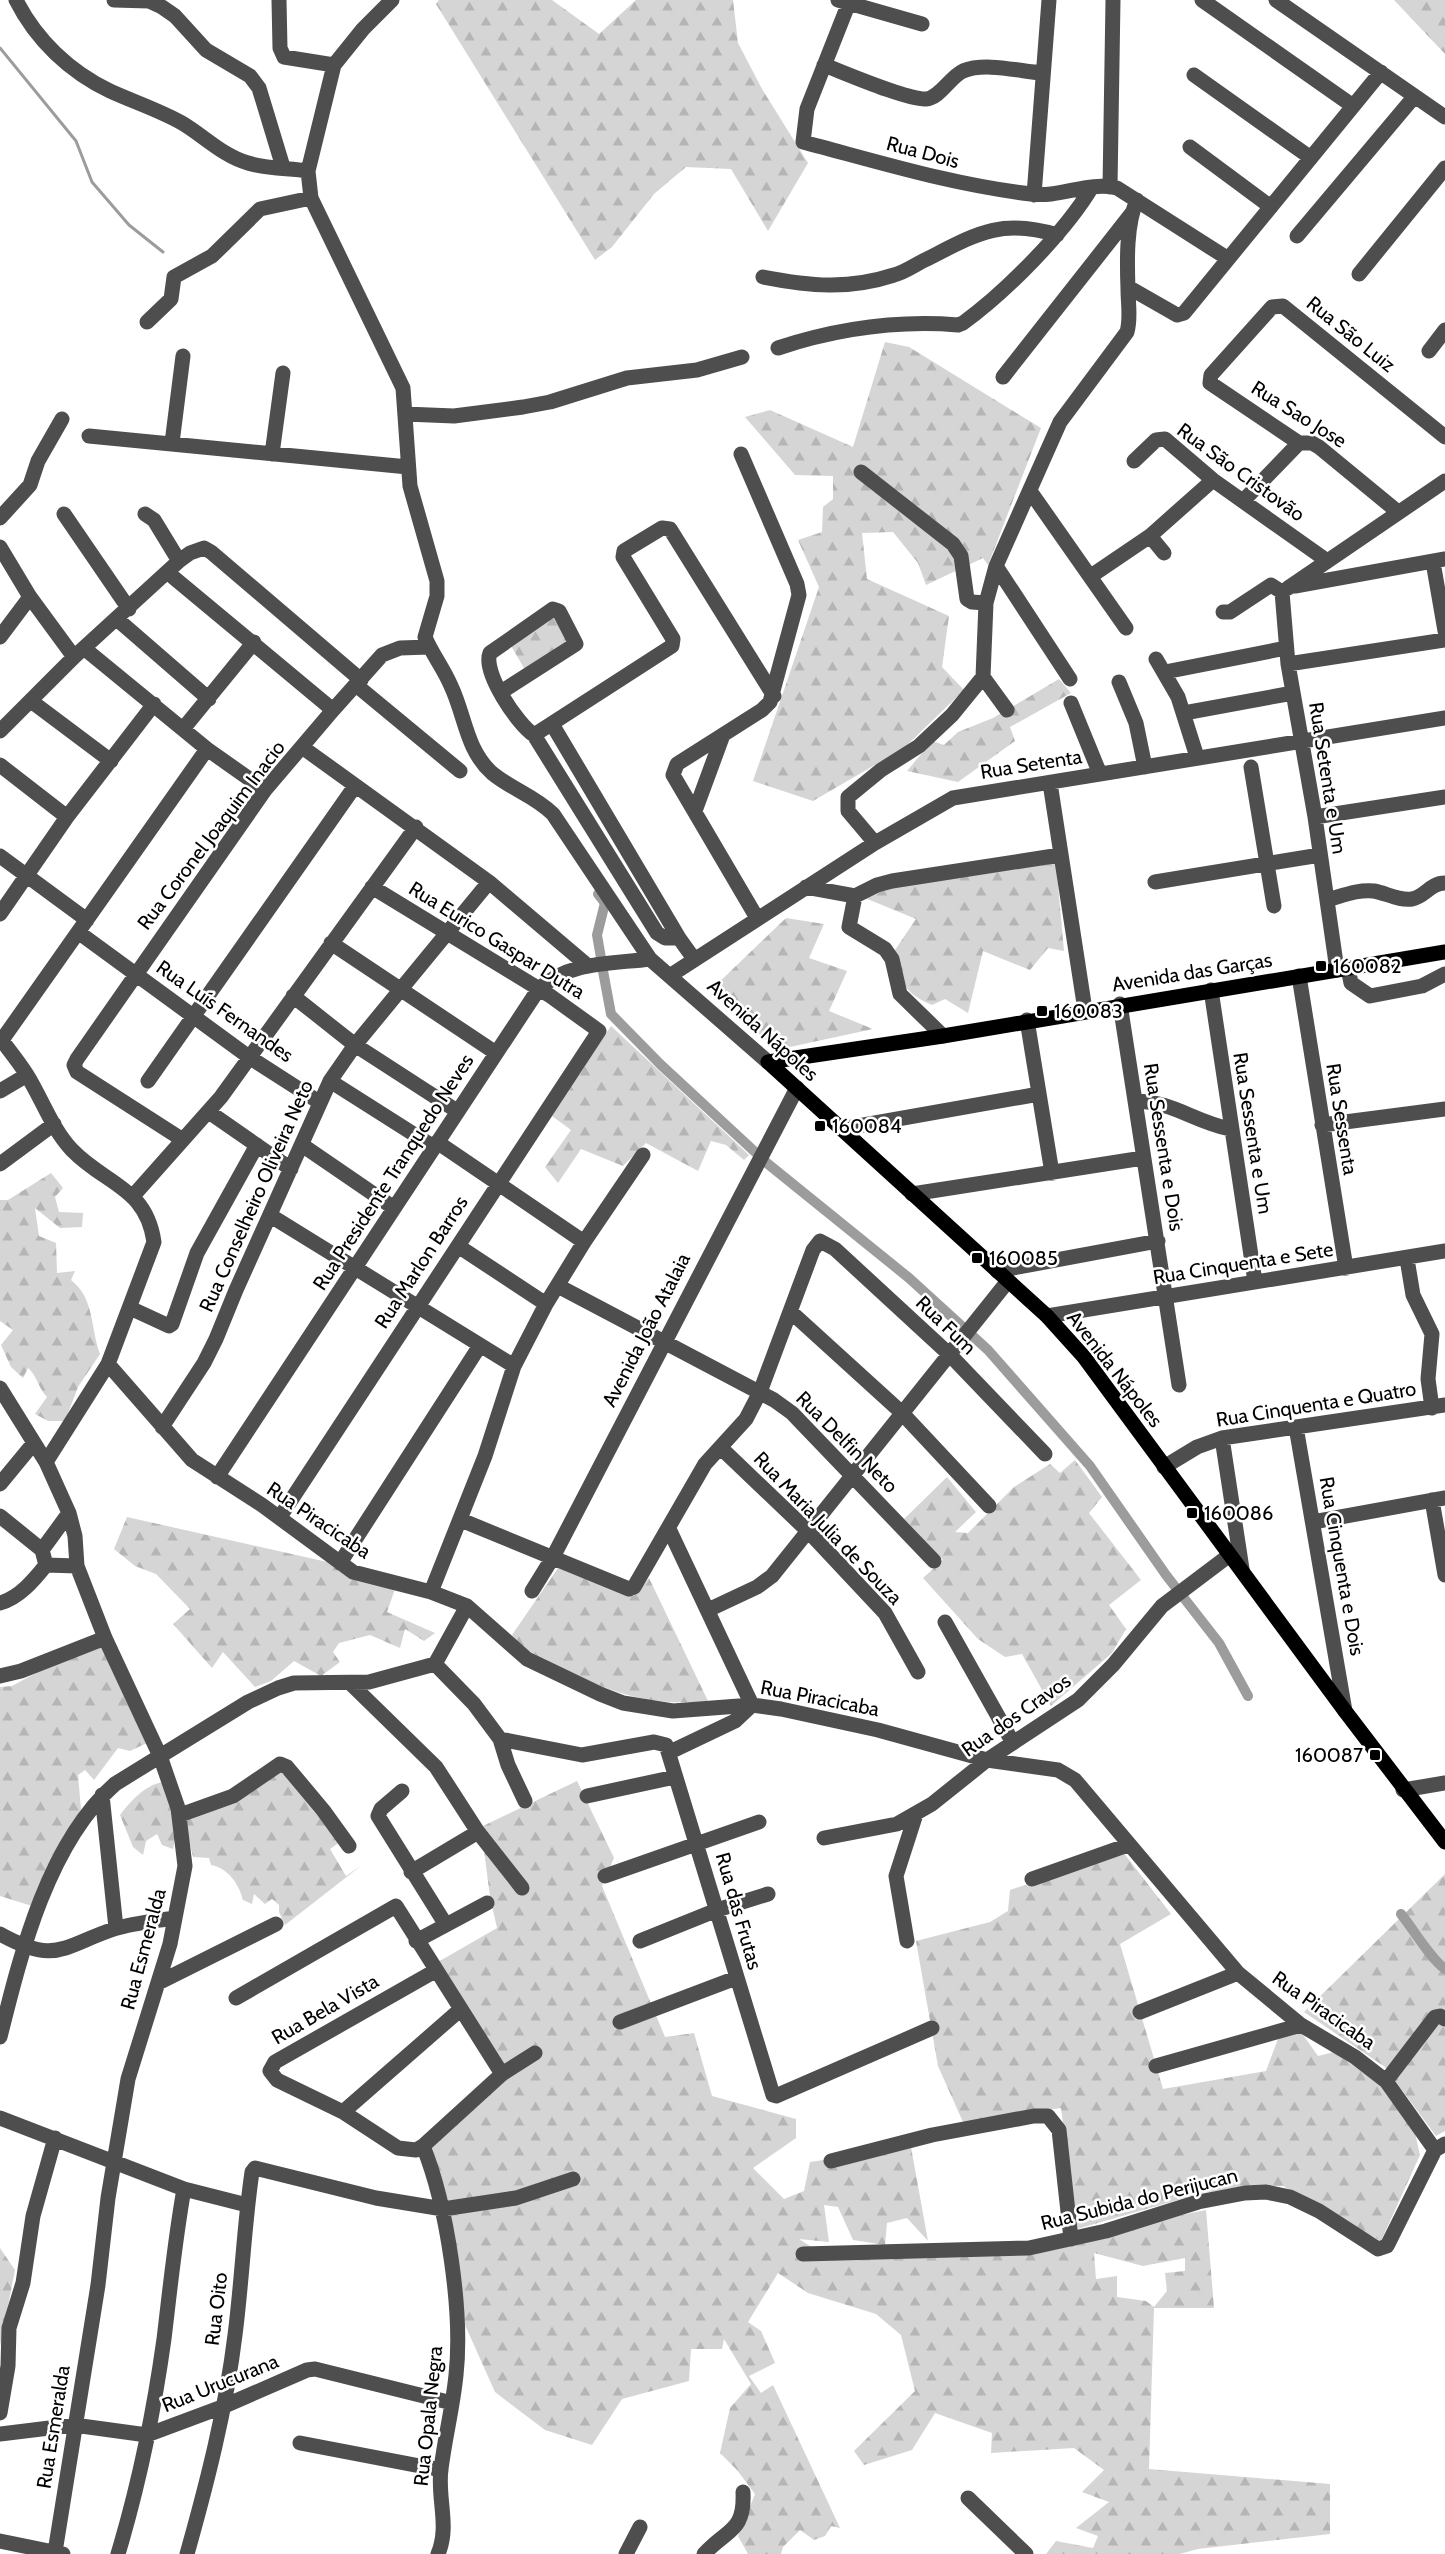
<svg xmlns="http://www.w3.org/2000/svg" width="1445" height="2554" viewBox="0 0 1445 2554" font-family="Cabin,sans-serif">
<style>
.forest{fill:url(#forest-firs);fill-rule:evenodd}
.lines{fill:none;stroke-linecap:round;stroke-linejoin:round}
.stream{stroke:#9c9c9c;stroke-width:3}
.canal{stroke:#9c9c9c;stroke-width:10}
.minor{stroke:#4e4e4e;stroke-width:15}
.major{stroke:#000;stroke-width:15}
.poi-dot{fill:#000;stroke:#fff;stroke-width:2}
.labels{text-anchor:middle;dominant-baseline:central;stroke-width:5;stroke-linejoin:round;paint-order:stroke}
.street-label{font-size:20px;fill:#000;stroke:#fff}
.poi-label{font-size:20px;fill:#000;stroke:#fff;text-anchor:start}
</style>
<defs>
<pattern id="forest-firs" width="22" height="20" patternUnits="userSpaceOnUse" patternTransform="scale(1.5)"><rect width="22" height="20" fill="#d5d5d5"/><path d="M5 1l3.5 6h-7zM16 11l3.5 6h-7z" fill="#b5b5b5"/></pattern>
</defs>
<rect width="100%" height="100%" fill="#fff"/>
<path class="forest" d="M439,0H552L599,34L636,0H733L738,43L762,89L808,163L768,231L731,169L686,167L654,194L612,247L595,260L436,4Z
M1394,0H1445V54Z
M885,342L909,347L1041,428L988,565L983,558L926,585L918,563L893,532L862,533L867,579L949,616L942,667L964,690L904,748L813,801L753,781L819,587L798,540L822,532L823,507L833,499V476L795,475L745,417L770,410L853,447Z
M553,614L568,641L525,670L510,644Z
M1059,679L1071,693L1010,727L1015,741L958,782L907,771L932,741L944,745L958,732L993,718Z
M1056,863L1064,951L1048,948L1030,970L983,951L968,1013L945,999L932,1005C900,991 904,982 895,950L916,919L865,898L881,888Z
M786,918L824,924L809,958L847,971L829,1011L873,1029L776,1050L712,989Z
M611,1026L749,1155L744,1160L726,1145L711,1141L698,1171L646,1143L623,1166L581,1149L558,1183L545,1167L571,1130L552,1116Z
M51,1173L63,1188L55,1197L59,1212L83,1213L82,1227L60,1228L35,1208L39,1236L56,1243L57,1273L75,1271L71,1280C95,1299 90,1327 100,1354L78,1387L65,1421H48L35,1414L47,1397C38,1388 37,1375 28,1368L23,1378L11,1367L1,1345L13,1330L0,1321V1200H8Z
M1075,1460L1102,1497L1089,1513L1141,1580L1109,1605L1126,1629L1112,1653L1051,1706L1022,1654L1005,1657L978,1639L923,1578L943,1560L904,1519L947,1477L976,1512L955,1532L968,1533L1014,1487L1050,1464L1060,1473Z
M127,1517L345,1566L395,1589L387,1612L435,1633L424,1641L405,1629L400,1648L370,1635L339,1643L333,1652L340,1662L321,1676L294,1661L271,1681L255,1687L223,1652L212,1668L173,1624L190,1609L156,1574L135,1566L114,1549Z
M560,1565L634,1596L649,1578L708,1701C649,1707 609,1692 557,1666C540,1657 524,1651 512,1635Z
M104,1645L147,1743L130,1751L118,1748L94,1780L85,1770L78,1775L81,1809L58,1849L32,1906L0,1896V1687L12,1686L66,1657Z
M284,1770L340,1842L330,1849L346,1876L362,1865L285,1925L279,1912V1905L272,1899L265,1904L254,1894L252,1904L243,1900C239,1884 228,1868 211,1865L209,1858L193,1857L184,1819Z
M577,1781L614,1858L602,1886L665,2037L694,2033L712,2096L796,2119V2138L753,2168L784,2199L804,2191L810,2162L911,2147L928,2241L907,2218L887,2223L885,2245L853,2240L838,2207L824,2205L829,2242L799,2239L830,2259L974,2250L1099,2232L1206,2210L1214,2308H1154L1149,2469L1330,2484V2534L1198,2549L1180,2554H1046L1056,2541L1093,2548L1098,2536L1076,2528L1109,2502L1082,2492L1104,2470L1074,2448L991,2453L992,2433L935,2413L912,2450L864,2465L854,2451L915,2391L901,2335L876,2314L808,2293L778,2273L748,2322L761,2331L775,2363L749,2376L761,2393L773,2385L840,2528L831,2526L825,2536L814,2540L800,2530L783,2547L781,2554H748L738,2536L755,2494L737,2470L720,2453L730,2408L751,2384L724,2339L722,2349H691L689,2381L622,2399L592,2445L545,2430L495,2392L465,2325L448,2203L431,2147L504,2065L438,1962L497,1928L490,1897L481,1827ZM1094,2253L1143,2266L1185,2258V2271L1165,2273L1167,2291L1154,2307L1146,2301L1117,2297V2276L1096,2279Z
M162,1782L178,1825L173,1849L162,1845L157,1834L146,1841L143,1855L133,1847L120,1815C131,1801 144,1786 162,1782Z
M1123,1852L1171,1914L1120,1944L1163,2089L1266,2071L1279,2036L1301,2032L1318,2056L1334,2052L1384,2087L1415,2133L1420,2155L1381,2241L1283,2186H1252L1202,2193L1077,2229L1061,2108L963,2122L938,2066L916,1941L990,1922L1008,1911L1010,1890Z
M1445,1874V2131L1436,2136L1385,2067L1304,2012Z
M0,2248L15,2270L0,2346Z"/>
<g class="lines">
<path class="stream" d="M0,48L76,141L92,182L129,225L163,252"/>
<path class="canal" d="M598,894L605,903L597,935L601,958
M603,971L611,1014L660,1064L768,1164L909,1278L988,1350L1090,1466L1166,1575L1219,1643L1248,1696
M1401,1914C1414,1930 1430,1958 1445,1969"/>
<path class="minor" d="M16,0C36,40 70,72 110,91C134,102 159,110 182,123C204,136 223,156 248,163C267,169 289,168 308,171
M114,0L149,1L162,7L175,16L206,50L250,76L259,88L283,167
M279,0L280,48L284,57L334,65
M392,0L363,29L334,65L308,171L311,198L403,388L410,486L437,581V596L425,637C432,654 444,669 451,686C465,715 466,750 492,773C511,789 535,796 553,814L650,959L768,1062
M838,0L922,24
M850,0L807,109L803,142C879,162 953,185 1031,194C1060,198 1088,181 1117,188L1227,258
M1202,0L1353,106
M1276,0L1445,117
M824,65C845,73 907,100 926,99C940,98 950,77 963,71C985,62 1018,71 1042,73
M1194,75L1311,158
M1190,147L1271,207
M1110,187L1113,0
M1034,195L1049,0
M1297,236L1414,97
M1359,274L1445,168
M763,277C810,286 848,290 894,275C906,272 916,264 927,259C976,234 1001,218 1057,235
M1128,287L1177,315L1184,313L1381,72
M147,322L171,299L174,277L212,256L260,209L311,198
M778,348C836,329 897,320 958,325L963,323C1006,292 1065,232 1092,187
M1429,351L1445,330
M1003,377L1132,213
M405,414L454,416L523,407L550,402L627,378L697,370L742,357
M89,436L408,467
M172,443L183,356
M272,454L283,373
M741,454L797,584L799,595L770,702L762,710L677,764L673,775L757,918
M1134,461L1156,440L1165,439L1213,480L1326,560
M861,472L953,544L961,556L967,599L972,602L986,603
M1030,491L1126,628
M1243,501L1299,443
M1398,512L1319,447L1312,443H1299L1210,383L1211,375L1272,307L1283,306L1445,437
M64,514L129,609
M145,514L154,520L179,561
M0,518L30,485L38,461L62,419
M1150,536L1164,553
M0,547L30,597L74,657
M1433,562L1445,631
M996,566L1070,679
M167,572L333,710
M1091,576L1150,536L1213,480
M1295,586L1445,559
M1288,588L1445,481
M1282,592L1288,664L1315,817L1337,970
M1223,612H1230L1271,585L1282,592
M118,620L209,699
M0,637L30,597
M85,649L207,749L265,790
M1156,659L1178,697L1197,757
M1288,664L1445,640
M1165,672L1286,648
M983,677L1007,710
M1119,682L1136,723L1145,767
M356,685L460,771
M501,692L576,644L559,611L553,609L490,653C482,672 518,725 534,735L657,933L665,938H679
M31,701L111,761
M1071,703L1100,774
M1184,713L1293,693
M552,724L679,938L694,959
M183,729L254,642
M0,731L74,657L179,561L190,553L204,548L211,552L361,680
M534,735L672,646L673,639L623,557L624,551L662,528L670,529L774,696
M302,747L489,882L588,966
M0,765L67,817
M1251,767L1274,906
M1050,783L1085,1010
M695,811L723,735
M1315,817L1445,797
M875,843L848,811V797L881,770L919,746L952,715L983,677L986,603L996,566L1060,422L1127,332C1131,318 1128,304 1128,289C1127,262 1126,224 1137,200
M0,856L87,920
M1155,882L1320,855
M806,887L855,896L877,885L892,881L1060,855
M855,896L849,927L885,949L892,959L900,994L943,1036
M1327,900C1342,896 1358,889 1374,891C1386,893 1399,901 1412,899C1425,897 1430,883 1445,883
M0,914L67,817L154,704
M78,932L249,1057L319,1102
M331,943L496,1053
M1348,968L1351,983L1370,996L1422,986L1445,974
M671,975L875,843L953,798L1445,718
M1299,976L1346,1268
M1211,990L1255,1282
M293,996L355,1045L457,1111
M1120,1004L1179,1385
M1027,1020L1052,1173
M0,1038C9,1050 19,1062 27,1075C42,1099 52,1129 72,1150C106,1185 146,1187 154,1242L108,1364L46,1462
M2,1040L207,749
M148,1081L355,786
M330,1081L434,1147
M0,1091L27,1075
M1135,1101C1175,1102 1192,1121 1230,1129
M209,1112L291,1169
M1322,1125L1445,1109
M841,1129L1039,1094
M183,1140L77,1072L74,1065L77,1059L265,790L333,710L382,655L400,648L429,647
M437,1142L584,1242
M302,1145L394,1208
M0,1164L54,1124
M912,1194L1143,1158
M133,1196L221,1097L416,827
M271,1216L514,1366
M458,1246L546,1304
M1407,1259L1413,1295L1432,1334L1428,1379L1432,1408
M997,1271L1158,1241
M558,1286L774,1400L792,1413L934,1561
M130,1308L169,1326L172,1324L197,1253L257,1145
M791,1312L901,1412L989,1506
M1047,1316L1445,1251
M108,1364L192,1460L262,1505L353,1572L431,1592L467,1606L527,1659L600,1694L623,1703L673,1711L752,1705L781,1709L878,1730L987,1760L1058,1770L1075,1780L1238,1973L1301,2025L1355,2057L1386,2081L1435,2150
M0,1388L46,1462L69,1513L75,1536L77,1566L105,1638L160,1756L178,1808L185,1866L170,1944L128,2079L108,2198L98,2285L55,2552
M162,1427L204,1363L216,1339L236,1290L330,1081L355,1045L489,882
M1296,1427L1345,1711
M1222,1438L1242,1569
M721,1448L810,1533L885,1613L918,1672
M1164,1467L1197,1447L1222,1438L1445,1405
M217,1477L538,990C568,961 612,964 650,959
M0,1484L33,1444
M1432,1500L1445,1575
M0,1516L42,1550L46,1565L77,1566
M280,1517L599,1031L549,995L372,887
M461,1520L629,1589L634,1587L705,1464L746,1419L760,1392L813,1250L820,1241L835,1249L950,1355L1045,1454
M1313,1522L1445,1498
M669,1529L752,1705
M42,1550L69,1513
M340,1563L479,1347
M532,1591L553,1557L797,1088
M431,1592L485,1456L514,1366L546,1304L584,1242L643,1155
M0,1603C19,1598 34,1580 46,1565
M708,1610L757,1587L772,1576L1008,1281
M945,1622L1013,1743
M435,1664L474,1704L500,1739L508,1765L525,1801
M0,1676L21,1671L105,1638
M351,1684L436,1767L478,1832L522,1888
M500,1739L582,1755L654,1742L666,1745L773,2095L776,2096L932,2028
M670,1752L735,1721L752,1705
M1403,1790L1445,1783
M402,1791L381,1809L378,1816L446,1925
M102,1795L116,1928
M587,1796L675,1777
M180,1815L233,1796L280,1764L287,1767L323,1810L349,1846
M824,1838L897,1824L932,1804L987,1760L1078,1700L1113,1665L1162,1606L1231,1554
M411,1872L478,1832
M605,1876L759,1822
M1032,1879L1128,1845
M0,1934C56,1965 61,1947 114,1929C133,1923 155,1921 174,1918
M416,1941L487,1903
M640,1941L717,1910L768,1894
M907,1941L896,1876L916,1814
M158,1983L276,1924
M236,1998L396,1906L502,2074
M1140,2012L1238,1973
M620,2022L736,1978
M0,2037C21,1953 48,1843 115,1784L248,1702L278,1688L294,1683L369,1682L435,1664L467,1606
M1156,2066L1301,2025
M1386,2081L1435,2017L1440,2016L1445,2019
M343,2112L461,2009
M0,2118L184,2189L247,2205
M423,2146L416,2150L398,2148L343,2112L277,2080L270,2071L275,2062L435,1971
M831,2161L932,2135L1034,2116H1048L1059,2130L1071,2239
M803,2254L1029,2248L1106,2231L1198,2202L1245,2193L1266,2192L1290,2197L1319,2211L1378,2249L1387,2246L1435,2150L1445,2144
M0,2413L8,2366L9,2328L23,2283L33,2216L55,2138
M0,2434L74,2425L147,2435L222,2407L307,2370L315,2369L452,2403
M300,2443L441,2470
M968,2498L1026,2554
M0,2541L63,2554
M118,2554C139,2484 154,2411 164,2339C170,2289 175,2239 184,2189
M187,2554C207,2483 226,2409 235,2335C242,2281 244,2226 252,2172L255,2168L376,2198L443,2209L516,2198L573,2179
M438,2554C450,2526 437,2498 441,2469C445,2437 453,2406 456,2375C463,2311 447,2205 423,2146L502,2074L535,2053
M626,2554L640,2527
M704,2554C727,2529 745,2532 743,2492"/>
<path class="major" d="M768,1062L1047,1316L1084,1357L1345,1711L1445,1842
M768,1062L943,1036L1445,952"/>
</g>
<g class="poi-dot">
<rect x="1315" y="960" width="12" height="12" rx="3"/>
<rect x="1036" y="1005" width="12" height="12" rx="3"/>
<rect x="814" y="1120" width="12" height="12" rx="3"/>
<rect x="971" y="1252" width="12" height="12" rx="3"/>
<rect x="1186" y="1507" width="12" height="12" rx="3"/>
<rect x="1369" y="1749" width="12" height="12" rx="3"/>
</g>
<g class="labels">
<g class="street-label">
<text transform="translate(923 152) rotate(15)">Rua Dois</text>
<text transform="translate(1351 334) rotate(39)">Rua São Luiz</text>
<text transform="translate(1299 414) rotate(32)">Rua Sao Jose</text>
<text transform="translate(1241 472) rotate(36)">Rua São Cristovão</text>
<text transform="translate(1031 764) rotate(-9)">Rua Setenta</text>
<text transform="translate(1328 778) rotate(81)">Rua Setenta e Um</text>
<text transform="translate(211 835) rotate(-53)">Rua Coronel Joaquim Inacio</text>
<text transform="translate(497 940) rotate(32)">Rua Eurico Gaspar Dutra</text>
<text transform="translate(1192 972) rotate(-9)">Avenida das Garças</text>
<text transform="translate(225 1011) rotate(35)">Rua Luís Fernandes</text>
<text transform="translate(763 1030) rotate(42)">Avenida Nápoles</text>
<text transform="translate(1342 1119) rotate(81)">Rua Sessenta</text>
<text transform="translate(1253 1133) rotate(81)">Rua Sessenta e Um</text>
<text transform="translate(1164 1147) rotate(81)">Rua Sessenta e Dois</text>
<text transform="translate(393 1172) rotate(-57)">Rua Presidente Tranquedo Neves</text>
<text transform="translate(256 1196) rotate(-66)">Rua Conselheiro Oliveira Neto</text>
<text transform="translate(421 1262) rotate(-57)">Rua Marlon Barros</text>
<text transform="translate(1243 1263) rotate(-9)">Rua Cinquenta e Sete</text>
<text transform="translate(946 1325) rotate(44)">Rua Fum</text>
<text transform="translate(646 1330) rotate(-63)">Avenida João Atalaia</text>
<text transform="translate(1115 1369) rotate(52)">Avenida Nápoles</text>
<text transform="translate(1316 1404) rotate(-9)">Rua Cinquenta e Quatro</text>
<text transform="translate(847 1442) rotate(45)">Rua Delfin Neto</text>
<text transform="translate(319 1520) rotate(34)">Rua Piracicaba</text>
<text transform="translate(828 1528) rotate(46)">Rua Maria Julia de Souza</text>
<text transform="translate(1342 1566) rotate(80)">Rua Cinquenta e Dois</text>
<text transform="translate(820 1698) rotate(11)">Rua Piracicaba</text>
<text transform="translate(1016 1715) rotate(-35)">Rua dos Cravos</text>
<text transform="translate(739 1911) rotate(74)">Rua das Frutas</text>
<text transform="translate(143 1949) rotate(-75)">Rua Esmeralda</text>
<text transform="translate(325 2009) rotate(-30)">Rua Bela Vista</text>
<text transform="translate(1324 2010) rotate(35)">Rua Piracicaba</text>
<text transform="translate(1139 2199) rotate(-14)">Rua Subida do Perijucan</text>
<text transform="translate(216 2309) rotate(-83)">Rua Oito</text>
<text transform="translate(220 2383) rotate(-22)">Rua Urucurana</text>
<text transform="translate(428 2416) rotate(-84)">Rua Opala Negra</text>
<text transform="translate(53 2427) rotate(-81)">Rua Esmeralda</text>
</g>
<g class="poi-label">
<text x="1333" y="966">160082</text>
<text x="1054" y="1011">160083</text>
<text x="832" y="1126">160084</text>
<text x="989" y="1258">160085</text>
<text x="1204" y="1513">160086</text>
<text x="1363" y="1755" text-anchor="end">160087</text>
</g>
</g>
</svg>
